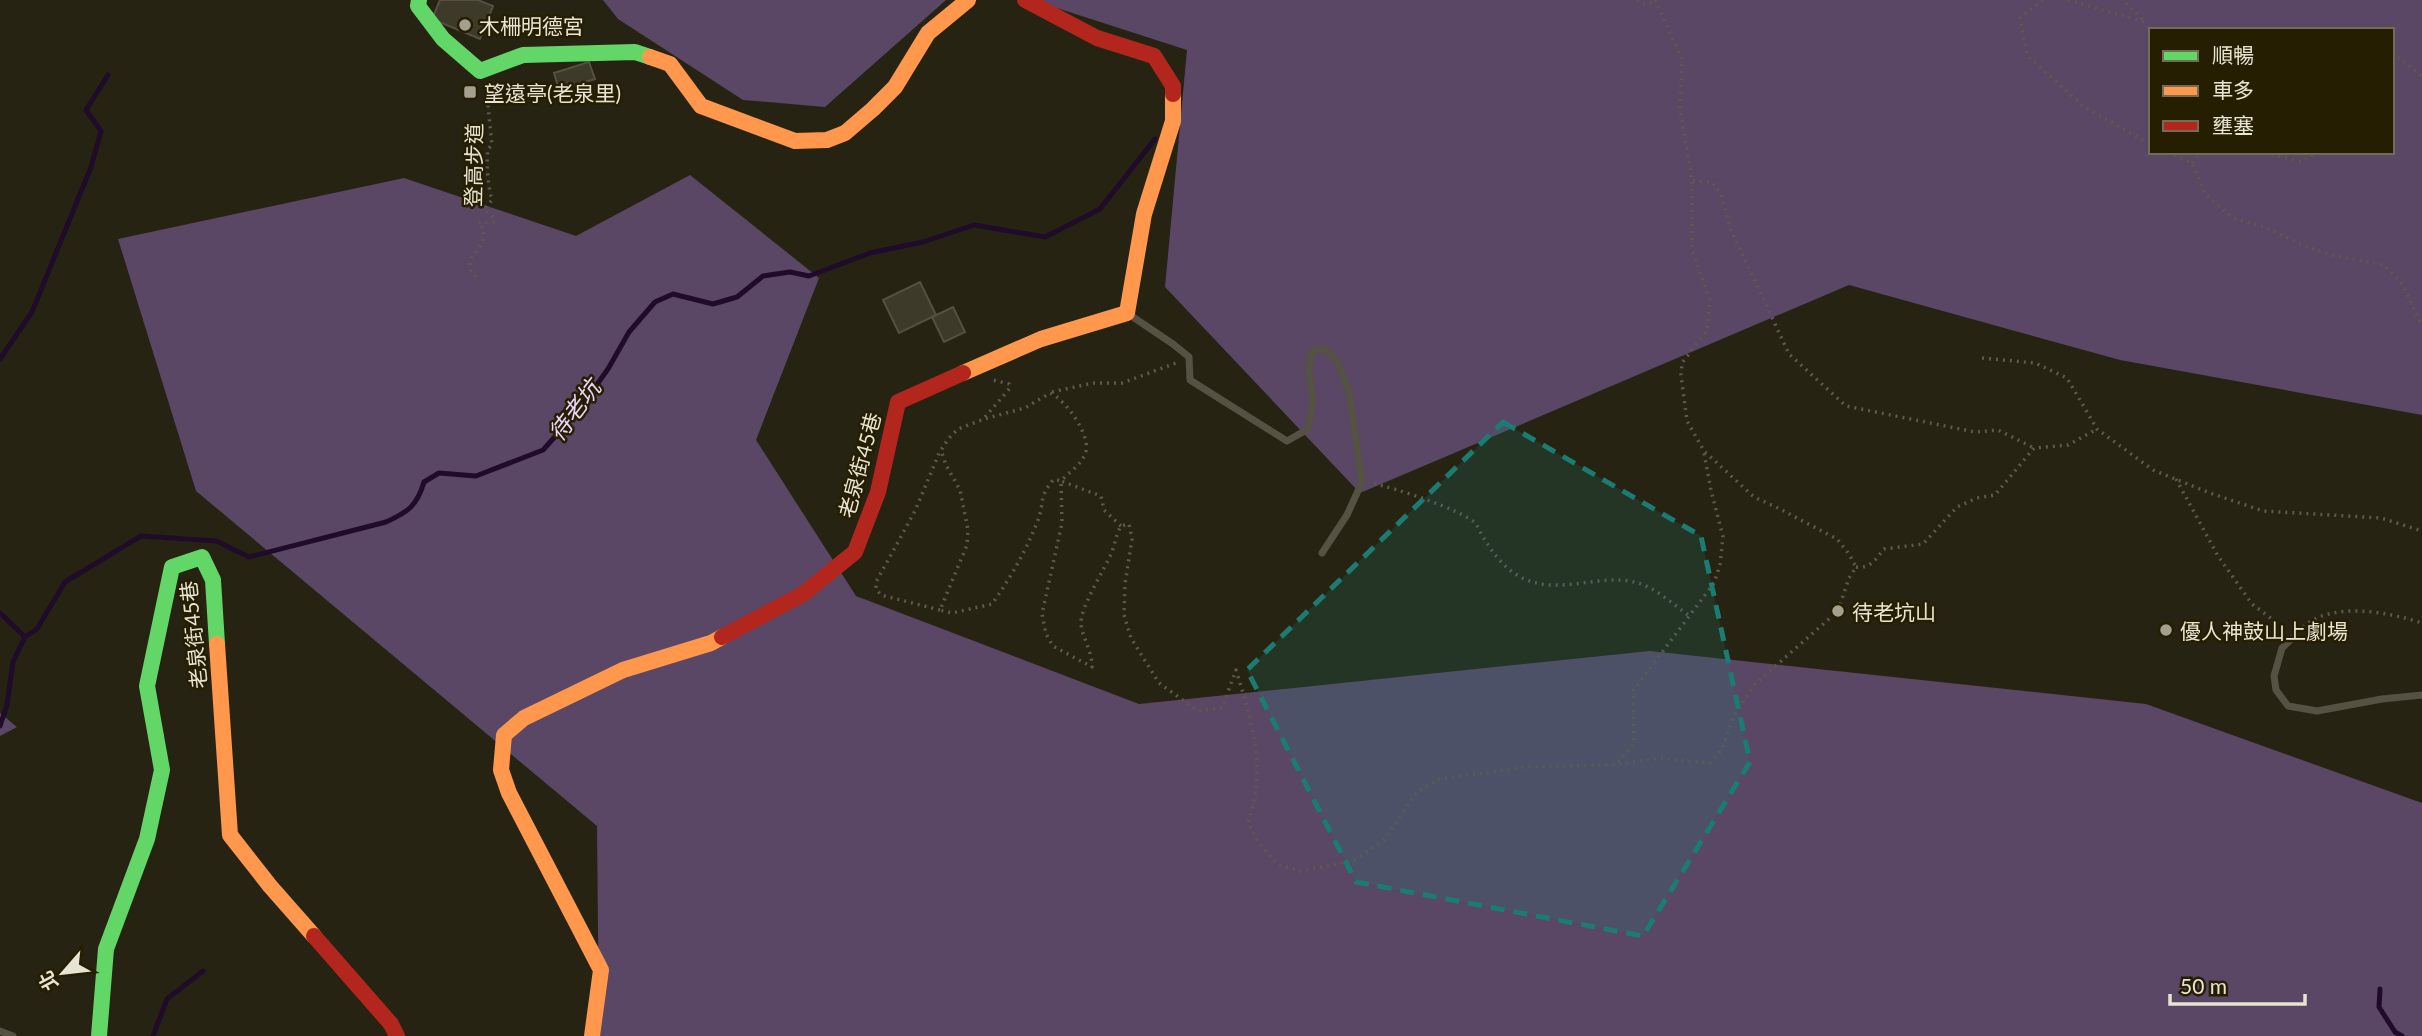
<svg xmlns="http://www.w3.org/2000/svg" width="2422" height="1036" viewBox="0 0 2422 1036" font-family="Lato,'Noto Sans TC',sans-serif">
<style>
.forest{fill:#5a4665;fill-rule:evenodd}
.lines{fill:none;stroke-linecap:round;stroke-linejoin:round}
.stream{stroke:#200c2a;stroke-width:5}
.building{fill:#3e3a29;stroke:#545042;stroke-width:2}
.path{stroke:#5d594e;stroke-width:3.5;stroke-dasharray:2 5;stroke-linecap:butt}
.lane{stroke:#555244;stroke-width:7}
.fast{stroke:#63d668;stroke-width:16}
.slow{stroke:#ff974d;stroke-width:16}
.jam{stroke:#b3261e;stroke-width:16}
.marked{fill:#1a7c73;fill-opacity:0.2;stroke:#1a7c73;stroke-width:5;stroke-dasharray:14 9;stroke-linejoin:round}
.poi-dot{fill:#a4a08f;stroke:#251e01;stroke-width:2.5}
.labels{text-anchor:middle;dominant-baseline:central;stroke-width:5;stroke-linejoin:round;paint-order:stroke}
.poi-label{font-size:21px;fill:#e8e4d3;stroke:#251e01;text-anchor:start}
.street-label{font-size:21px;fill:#e8e4d3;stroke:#251e01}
.water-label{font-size:23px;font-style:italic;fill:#ebd5fc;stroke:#251e01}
</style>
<rect width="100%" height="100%" fill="#272312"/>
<path class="forest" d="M603,0H946L825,107L743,100L618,19Z
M1032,0H2422V415L2120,360L1849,285L1360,493L1165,287L1187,50ZM2151,30H2392V152H2151Z
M690,175L819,278L756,440L856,596L1139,704L1650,651L2146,704L2422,803V1036H599L597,826L196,491L118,239L404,178L576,236Z
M0,713L17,727L0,736Z"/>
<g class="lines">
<path class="stream" d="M0,359L32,312L91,167L101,131L86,110L108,75
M0,613L25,637
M0,726L7,705L13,662L25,637L37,629L65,582L141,536L216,541L249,557L386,522C408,512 417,506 424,482L439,473L476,476L543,450L578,411L608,369L629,332L655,302L673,294L713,304L737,297L763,276L790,272L809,276L870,253L923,242L974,225L1045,237L1100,209L1155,139
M2380,989L2379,1007L2395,1032L2402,1036
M153,1036L167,999L203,971"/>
</g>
<path class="building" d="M440,0H478L493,6L480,39L432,19Z
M589,62L595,79L559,90L554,73Z
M920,282L936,315L899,333L883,300Z
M953,307L965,332L944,342L932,317Z"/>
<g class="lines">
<path class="path" d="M1637,0L1644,4L1656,2
M1655,0L1682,59L1680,109L1692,181V250L1710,300L1707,330L1682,363L1681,375L1687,421L1704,451L1754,497L1778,508L1837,539L1849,554L1856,567
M2043,0L2020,18L2027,55L2083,106L2151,145
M2068,0L2145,22L2123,0
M2392,53L2422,76
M2168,152L2192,163L2205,194L2233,218L2265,227L2305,246L2331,255L2384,265L2402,284L2422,326
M2265,152L2301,162L2317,152
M2192,163L2200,152
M1693,181L1712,182L1721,194L1730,228L1789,354L1846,406L1975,432L1998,430L2034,448
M476,277L470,269L471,258L483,242L484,229L478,223L493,222L495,219L484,209L492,200C488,186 486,164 488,149L492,145L486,86
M1982,358L2035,363L2067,378L2097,429L2153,470L2210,493L2263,511L2381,518L2422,531
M1052,392L1093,383H1122L1176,363
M985,417L1010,388L1009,384L993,380
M2176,479L2218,556L2252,604L2285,629
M1374,484C1393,487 1461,510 1474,522C1479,527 1481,535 1485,540C1495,557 1509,573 1527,580C1561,594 1599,574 1634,582C1654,586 1671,603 1688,615
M1121,526L1104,510L1101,496L1061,481C1069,472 1083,464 1086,451C1090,434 1065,399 1050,393L1025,408L984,419L958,429L949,438L941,450L946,465L960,490L968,530L967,545L940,610L952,613L992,604C1011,577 1026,551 1038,520C1045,501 1038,498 1054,479L1061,481L1062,523L1042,614L1046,634L1053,646L1092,667C1092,650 1082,637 1081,624C1080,607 1105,569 1112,552C1115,543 1116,535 1121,526L1129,524L1132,539L1125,584L1124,615L1131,638L1159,683L1198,711L1222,708L1236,670C1252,722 1267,768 1248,822L1258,842L1277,864L1300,871L1353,861L1384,840L1417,792L1439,779L1526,767L1615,765L1658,758L1710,763L1722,749L1733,717L1755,684L1838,611L1849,578L1856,567
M1856,567C1870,569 1876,559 1884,549L1923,544L1957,507L1977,498L1995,495L2034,448L2068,445L2097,429
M940,610L881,595L876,589V582L915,511L940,451
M2303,627C2332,601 2388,612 2422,623
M1618,762L1634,744L1633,691L1714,583L1720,565L1723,537L1711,490L1704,453"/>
<path class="lane" d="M1127,313L1173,344L1189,357L1190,380L1287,441L1308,429L1313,401L1309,372L1311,352L1325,349L1337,361L1349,392L1362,482L1347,515L1322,553
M2295,636L2282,648L2274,676L2276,690L2288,706L2317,711L2382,699L2422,695
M0,1031L13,1036"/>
<path class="fast" d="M419,0L418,6L443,39L480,71L523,55L635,52L650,57
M99,1036L106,949L147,839L162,770L147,686L172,567L202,557L213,580L217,644"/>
<path class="slow" d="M650,57L670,64L701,106L795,141L827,140L845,133L873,109L895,87L928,33L968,0
M963,373L1041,339L1127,313L1144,214L1173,121V94
M217,644L230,835L270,886L314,936
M592,1036L601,970L509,793L501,770L504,735L524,718L623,670L711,643L722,637"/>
<path class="jam" d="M1025,0L1097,38L1154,56L1173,86V94
M722,637L803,594L855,552L878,492L898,402L963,373
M314,936L391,1024L397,1036"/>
</g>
<path class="marked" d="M1503,422L1701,536L1750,762L1643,936L1356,882L1247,670Z"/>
<g class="poi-dot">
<circle cx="465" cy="25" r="7"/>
<rect x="463" y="85" width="14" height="14" rx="3.5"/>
<circle cx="1838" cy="611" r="7"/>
<circle cx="2166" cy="630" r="7"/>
</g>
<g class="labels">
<g class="poi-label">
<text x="479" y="25">木柵明德宮</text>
<text x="484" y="92">望遠亭(老泉里)</text>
<text x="1852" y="611">待老坑山</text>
<text x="2180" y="630">優人神鼓山上劇場</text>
</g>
<g class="street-label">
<text transform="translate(473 165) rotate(-89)">登高步道</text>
<text transform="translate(859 465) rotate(-75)">老泉街45巷</text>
<text transform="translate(193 635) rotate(-96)">老泉街45巷</text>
</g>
<g class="water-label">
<text transform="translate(574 410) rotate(-53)">待老坑</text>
</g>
</g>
<rect x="2149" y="28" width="245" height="126" fill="#251e01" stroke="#736d55" stroke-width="2"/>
<rect x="2163" y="51" width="35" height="10" fill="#63d668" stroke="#736d55" stroke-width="2"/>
<text x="2212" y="63" font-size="21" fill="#e8e4d3">順暢</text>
<rect x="2163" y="86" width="35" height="10" fill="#ff974d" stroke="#736d55" stroke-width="2"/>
<text x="2212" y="98" font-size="21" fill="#e8e4d3">車多</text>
<rect x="2163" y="121" width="35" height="10" fill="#b3261e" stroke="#736d55" stroke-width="2"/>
<text x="2212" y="133" font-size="21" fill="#e8e4d3">壅塞</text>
<g transform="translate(63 973) rotate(242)" stroke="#251e01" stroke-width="5" paint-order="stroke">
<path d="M0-5L12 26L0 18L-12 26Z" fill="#e8e4d3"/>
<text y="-10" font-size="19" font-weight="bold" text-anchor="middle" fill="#e8e4d3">北</text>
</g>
<path d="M2170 994v10h135v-10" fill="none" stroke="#e8e4d3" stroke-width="3.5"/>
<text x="2180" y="994" font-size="21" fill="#e8e4d3" stroke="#251e01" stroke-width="5" paint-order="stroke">50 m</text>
</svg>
